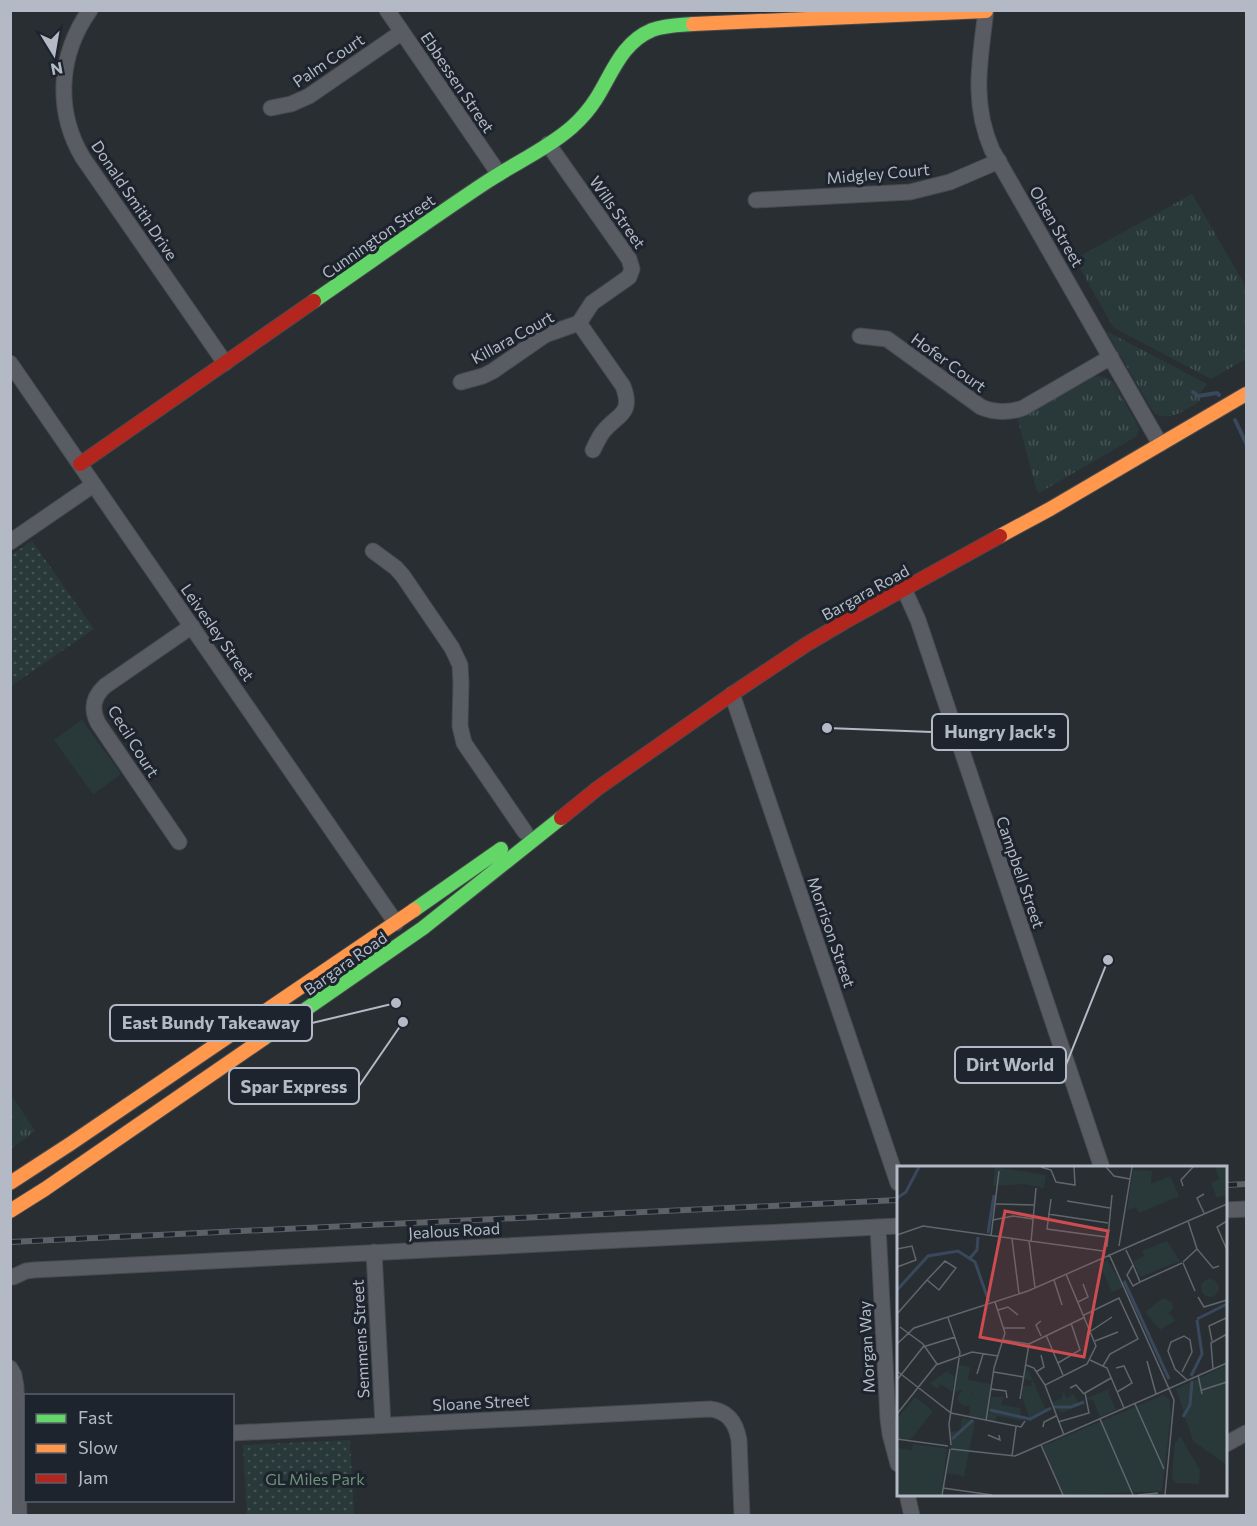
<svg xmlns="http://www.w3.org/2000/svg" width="1257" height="1526" viewBox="0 0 1257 1526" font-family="Commissioner,sans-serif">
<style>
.grass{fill:url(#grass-tufts)}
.park{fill:url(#park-dots)}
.pitch{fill:#29393a}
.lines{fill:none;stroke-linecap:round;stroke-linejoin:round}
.stream{stroke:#39485c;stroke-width:4}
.street-casing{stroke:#474a4e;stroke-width:17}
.fast-casing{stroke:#474a4e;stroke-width:16}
.slow-casing{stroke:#474a4e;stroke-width:16}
.jam-casing{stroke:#474a4e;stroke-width:16}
.street{stroke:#595c62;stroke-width:15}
.fast{stroke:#63d668;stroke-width:14}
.slow{stroke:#ff974d;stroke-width:14}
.jam{stroke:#b3261e;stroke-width:14}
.rail-casing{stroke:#5d6065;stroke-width:6}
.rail{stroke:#1d242e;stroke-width:4;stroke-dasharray:11;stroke-linecap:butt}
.labels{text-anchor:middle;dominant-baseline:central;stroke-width:6;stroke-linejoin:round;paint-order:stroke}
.street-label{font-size:16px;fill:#b3bac5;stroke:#1d242e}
.park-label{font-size:16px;fill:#6c9375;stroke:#1d242e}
.inset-river{fill:none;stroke:#39485c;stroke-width:3}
.inset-road{fill:none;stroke:#60666d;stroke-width:1.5}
.view{fill:#cd4c4f;fill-opacity:0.15;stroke:#cd4c4f;stroke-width:3}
.inset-edge{fill:none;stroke:#b3bac5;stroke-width:3}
.leader{fill:none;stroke:#b3bac5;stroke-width:2}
.callout-dot{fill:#b3bac5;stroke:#1d242e;stroke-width:2}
.callout{fill:#1d242e;stroke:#b3bac5;stroke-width:2}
.callout-label{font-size:18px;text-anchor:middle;font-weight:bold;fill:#b3bac5}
</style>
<defs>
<pattern id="grass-tufts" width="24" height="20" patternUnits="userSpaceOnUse" patternTransform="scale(1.5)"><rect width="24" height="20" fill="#29393a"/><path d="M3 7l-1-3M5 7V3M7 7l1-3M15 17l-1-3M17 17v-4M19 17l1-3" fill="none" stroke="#465455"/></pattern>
<pattern id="park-dots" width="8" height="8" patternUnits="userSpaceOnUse" patternTransform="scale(1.5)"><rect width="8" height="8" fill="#29393a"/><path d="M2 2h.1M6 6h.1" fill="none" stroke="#465455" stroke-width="1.8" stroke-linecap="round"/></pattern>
</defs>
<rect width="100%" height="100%" fill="#292e33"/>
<path class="grass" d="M1192,194L1246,287V359L1211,379L1113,327L1075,259Z
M1106,331L1207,384L1199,394L1200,401C1186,409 1170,423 1154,413Z
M1098,376L1107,378L1114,383L1137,424L1139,429L1137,436L1039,493L1036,488L1017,417L1089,378Z
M11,1095L35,1131L11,1149H10Z"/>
<path class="park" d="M32,541L94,629L11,686V555Z
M350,1440L354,1515H247L243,1445Z"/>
<path class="pitch" d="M82,720L121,774L93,794L54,740Z"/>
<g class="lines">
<path class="stream" d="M1193,392L1198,396L1217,393L1219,395
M1235,420L1246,443"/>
<g class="street-casing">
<path id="street" d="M90,10C58,55 55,111 83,158L225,363
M387,10L499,174
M986,10C980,61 971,102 992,150L1160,444
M271,108L291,104L309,96L402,32
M756,200L910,192L950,182L999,161
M579,323L623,386C634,415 617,414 603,432C599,437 596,444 593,450
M860,336L887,339L981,407C995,413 1008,413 1023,408L1111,357
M10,363L396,923
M461,382L483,376L493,371L545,335L579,323L592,303L629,277L632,269L629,259L548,144
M10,542L93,485
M373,551L396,568L403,576L452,648L460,665L461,683L460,726L464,743L525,832
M904,589L918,620L1102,1168
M732,694L898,1183
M179,842L98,723C91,709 93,697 105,686L192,626
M1226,1210L1246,1209
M878,1227L888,1419L890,1434L898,1464
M374,1252L383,1425
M13,1277L26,1271L34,1270L898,1226
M10,1368L14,1375L16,1387L19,1516
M232,1433L710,1409C728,1411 736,1423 739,1440L742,1516
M1226,1444L1246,1433
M907,1494L912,1516"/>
</g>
<g class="fast-casing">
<path id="fast" d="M314,301C372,261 429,220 488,181C515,163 547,149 572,127C581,119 589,110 596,99C612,74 621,43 652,30C665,25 680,25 693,24
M414,910L501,849
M263,1039L423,928L561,818"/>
</g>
<g class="slow-casing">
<path id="slow" d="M693,24L986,11
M1000,536L1050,509L1246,394
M10,1183L70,1144L414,910
M10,1211L45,1189L263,1039"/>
</g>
<g class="jam-casing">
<path id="jam" d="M80,464L314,301
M561,818L598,788L732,694L807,644L846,621L1000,536"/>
</g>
<use href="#street" class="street"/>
<use href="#fast" class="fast"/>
<use href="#slow" class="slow"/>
<use href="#jam" class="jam"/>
<g class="rail-casing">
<path id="rail" d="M1226,1185L1246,1184
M10,1242L898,1200"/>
</g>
<use href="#rail" class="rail"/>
</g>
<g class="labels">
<g class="street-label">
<text transform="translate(328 60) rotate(-34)">Palm Court</text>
<text transform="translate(458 82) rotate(56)">Ebbessen Street</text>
<text transform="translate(878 173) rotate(-5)">Midgley Court</text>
<text transform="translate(135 200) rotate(56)">Donald Smith Drive</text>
<text transform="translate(618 212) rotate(55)">Wills Street</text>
<text transform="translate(1057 226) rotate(60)">Olsen Street</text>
<text transform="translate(378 236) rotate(-35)">Cunnington Street</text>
<text transform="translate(512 337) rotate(-29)">Killara Court</text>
<text transform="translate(949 362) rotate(36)">Hofer Court</text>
<text transform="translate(865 592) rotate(-29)">Bargara Road</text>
<text transform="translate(218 632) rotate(55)">Leivesley Street</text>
<text transform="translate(134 741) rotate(58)">Cecil Court</text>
<text transform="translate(1021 872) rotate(71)">Campbell Street</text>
<text transform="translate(832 932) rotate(71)">Morrison Street</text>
<text transform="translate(345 963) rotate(-35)">Bargara Road</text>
<text transform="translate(454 1230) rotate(-3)">Jealous Road</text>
<text transform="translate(360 1339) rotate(-93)">Semmens Street</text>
<text transform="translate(866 1347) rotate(-93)">Morgan Way</text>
<text transform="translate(481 1402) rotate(-3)">Sloane Street</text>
</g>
<g class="park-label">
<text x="315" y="1478">GL Miles Park</text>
</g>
</g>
<g transform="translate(897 1166)">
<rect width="330" height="330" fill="#292e33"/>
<path d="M98,1L149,9L147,22L127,18L96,20ZM318,1H330V28L320,32L314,17L322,13ZM236,4L255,5L254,18L273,10L282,30L242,47L239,41L230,44ZM210,94L227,121L215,126L202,97ZM330,199V299L296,275L279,223ZM130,202L148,242L154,243L134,255H129L132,251L125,231L126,220H134L135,214L127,213ZM283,270L303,304L302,318L279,317L275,311L278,277Z" fill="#29393a"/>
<path d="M304 122a9 9 0 1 1 18 0a9 9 0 1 1-18 0ZM266,229L272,233L274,248L265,325L166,329L146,280Z" fill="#29393a"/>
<path d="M62,199L73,201L71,214L94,218L89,252L72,251L76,226L63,224L58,227ZM50,205L58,211L55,226L44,218L40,223L33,217ZM216,221L211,225L219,244L203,251L196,234L188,233ZM166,224L169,232L177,228L181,237L187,234L188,237L165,247L155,237L165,232ZM18,231L36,245L14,273L0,272V253ZM94,231H107L104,239L124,242L123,251L127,255L100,250L98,256L91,254ZM65,252L78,255L67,310L50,307L54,266L63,264ZM16,278L50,283L44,329H0V282L15,284Z" fill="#29393a"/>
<path d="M270,75L283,95L243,111L236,95L247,90L245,85ZM266,132L275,136L276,143L269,149L273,147L278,155L263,164L248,146ZM61 232a8 8 0 1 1 16 0a8 8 0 1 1-16 0ZM73 240a8 8 0 1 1 16 0a8 8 0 1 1-16 0ZM18,241L25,242L26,248L15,263L10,264L6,256Z" fill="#29393a"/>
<path class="inset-river" d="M0,32L9,26L22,1M91,67L97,29M73,92L80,84L81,71M227,115L272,213M0,124L31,90L61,85L78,96L92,136M300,153L330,138M294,210L305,188L300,154M157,241H174L187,236M93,244L133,253L154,242M286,251L293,239L295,215M55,273L76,254"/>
<path class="inset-road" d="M144,1L154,4L159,16L178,19L177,1M209,1L217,10L233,13M286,20L284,14L296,1M154,33L150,63L209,71M170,35L213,42M99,38L137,39M307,47L300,32L307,28M151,48L211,57M96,54L116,50L136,53M291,55L300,83L316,102L322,100M330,55L320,61L330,84M0,69L26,60L206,85M94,70L102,5M115,73L122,128M132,75L138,122M245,75L330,38M134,76L139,22M222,80L235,1M210,81L215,29M0,83L15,80L19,94L0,101M229,84L236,99L243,116L236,120L230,109L236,99M212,88L277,234L268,329M286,96L300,83M286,97L298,125M157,114L165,139M243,116L285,97M301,131L307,141L330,134M181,136L191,131L186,118M101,144L111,141L121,149M0,148L30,114L48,95L59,102L42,124L30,114M187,149L222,132L241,173L213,188L206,200M51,152L63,186L52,258L54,279M3,161L26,178L40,198M107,162H128M194,165L215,151M149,169L166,209M144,170L139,159L144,155M106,174L132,178M198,175L221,166M315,175L312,160L329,152M0,178L17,162L131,125L247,74M132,178L188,151M193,194L210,202L227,242M250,195L259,228M161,197L183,184L174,157M129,199L137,202L148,219M219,202L227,200L235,217L220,226M316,203L314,177L330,168M0,205L54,247L124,261L128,255M97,206L127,211M139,206L147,201L144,189M285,206L295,186L293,174L287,170L274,176L271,185L278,203L290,214M80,208L86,188M301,209L305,228M0,214L26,181L58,171M173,222L179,219L187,228M94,223L109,225L110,232M305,224L330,216M123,233L132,178M238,238L267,303M0,248L39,199L75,186L101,190M203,253L236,329M89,255L97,202L108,167L98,136M161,256L192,247L188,227L214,212M146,261L147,256L159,250M91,269L103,274L102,269M167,269L148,219L190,198L199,180L169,108M0,273L51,280M144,279L166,329M54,283L118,290L330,197M115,290L119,261M46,322L95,329M45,329L53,283M241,329L261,327"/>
<path class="view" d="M108,45L211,65L187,191L83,171Z"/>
<rect width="330" height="330" class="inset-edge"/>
</g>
<path class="leader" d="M827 728L932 732M396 1003L312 1023M1108 960L1066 1065M403 1022L359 1086"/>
<g class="callout-dot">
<circle cx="827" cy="728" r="6"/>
<circle cx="396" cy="1003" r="6"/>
<circle cx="1108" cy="960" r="6"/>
<circle cx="403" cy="1022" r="6"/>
</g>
<g class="callout">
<rect x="932" y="714" width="136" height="36" rx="6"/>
<rect x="110" y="1005" width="202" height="36" rx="6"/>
<rect x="955" y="1047" width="111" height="36" rx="6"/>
<rect x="229" y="1068" width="130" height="36" rx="6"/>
</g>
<g class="callout-label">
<text x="1000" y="738">Hungry Jack's</text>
<text x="211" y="1029">East Bundy Takeaway</text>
<text x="1010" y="1071">Dirt World</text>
<text x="294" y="1093">Spar Express</text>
</g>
<rect width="1257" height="1526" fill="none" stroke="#b3bac5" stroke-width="24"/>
<rect x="24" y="1394" width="210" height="108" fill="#1d242e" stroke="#59606a" stroke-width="1.5"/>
<rect x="36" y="1414" width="30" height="9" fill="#63d668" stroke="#59606a" stroke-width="1.5"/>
<text x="78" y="1424" font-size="18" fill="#b3bac5">Fast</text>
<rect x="36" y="1444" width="30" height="9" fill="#ff974d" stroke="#59606a" stroke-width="1.5"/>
<text x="78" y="1454" font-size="18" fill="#b3bac5">Slow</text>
<rect x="36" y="1474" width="30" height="9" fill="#b3261e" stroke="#59606a" stroke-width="1.5"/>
<text x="78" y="1484" font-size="18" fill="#b3bac5">Jam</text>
<g transform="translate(54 54) rotate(169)" stroke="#1d242e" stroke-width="4.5" paint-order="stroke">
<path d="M0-4.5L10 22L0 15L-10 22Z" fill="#b3bac5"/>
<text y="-9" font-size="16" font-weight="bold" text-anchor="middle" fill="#b3bac5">N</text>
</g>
</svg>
